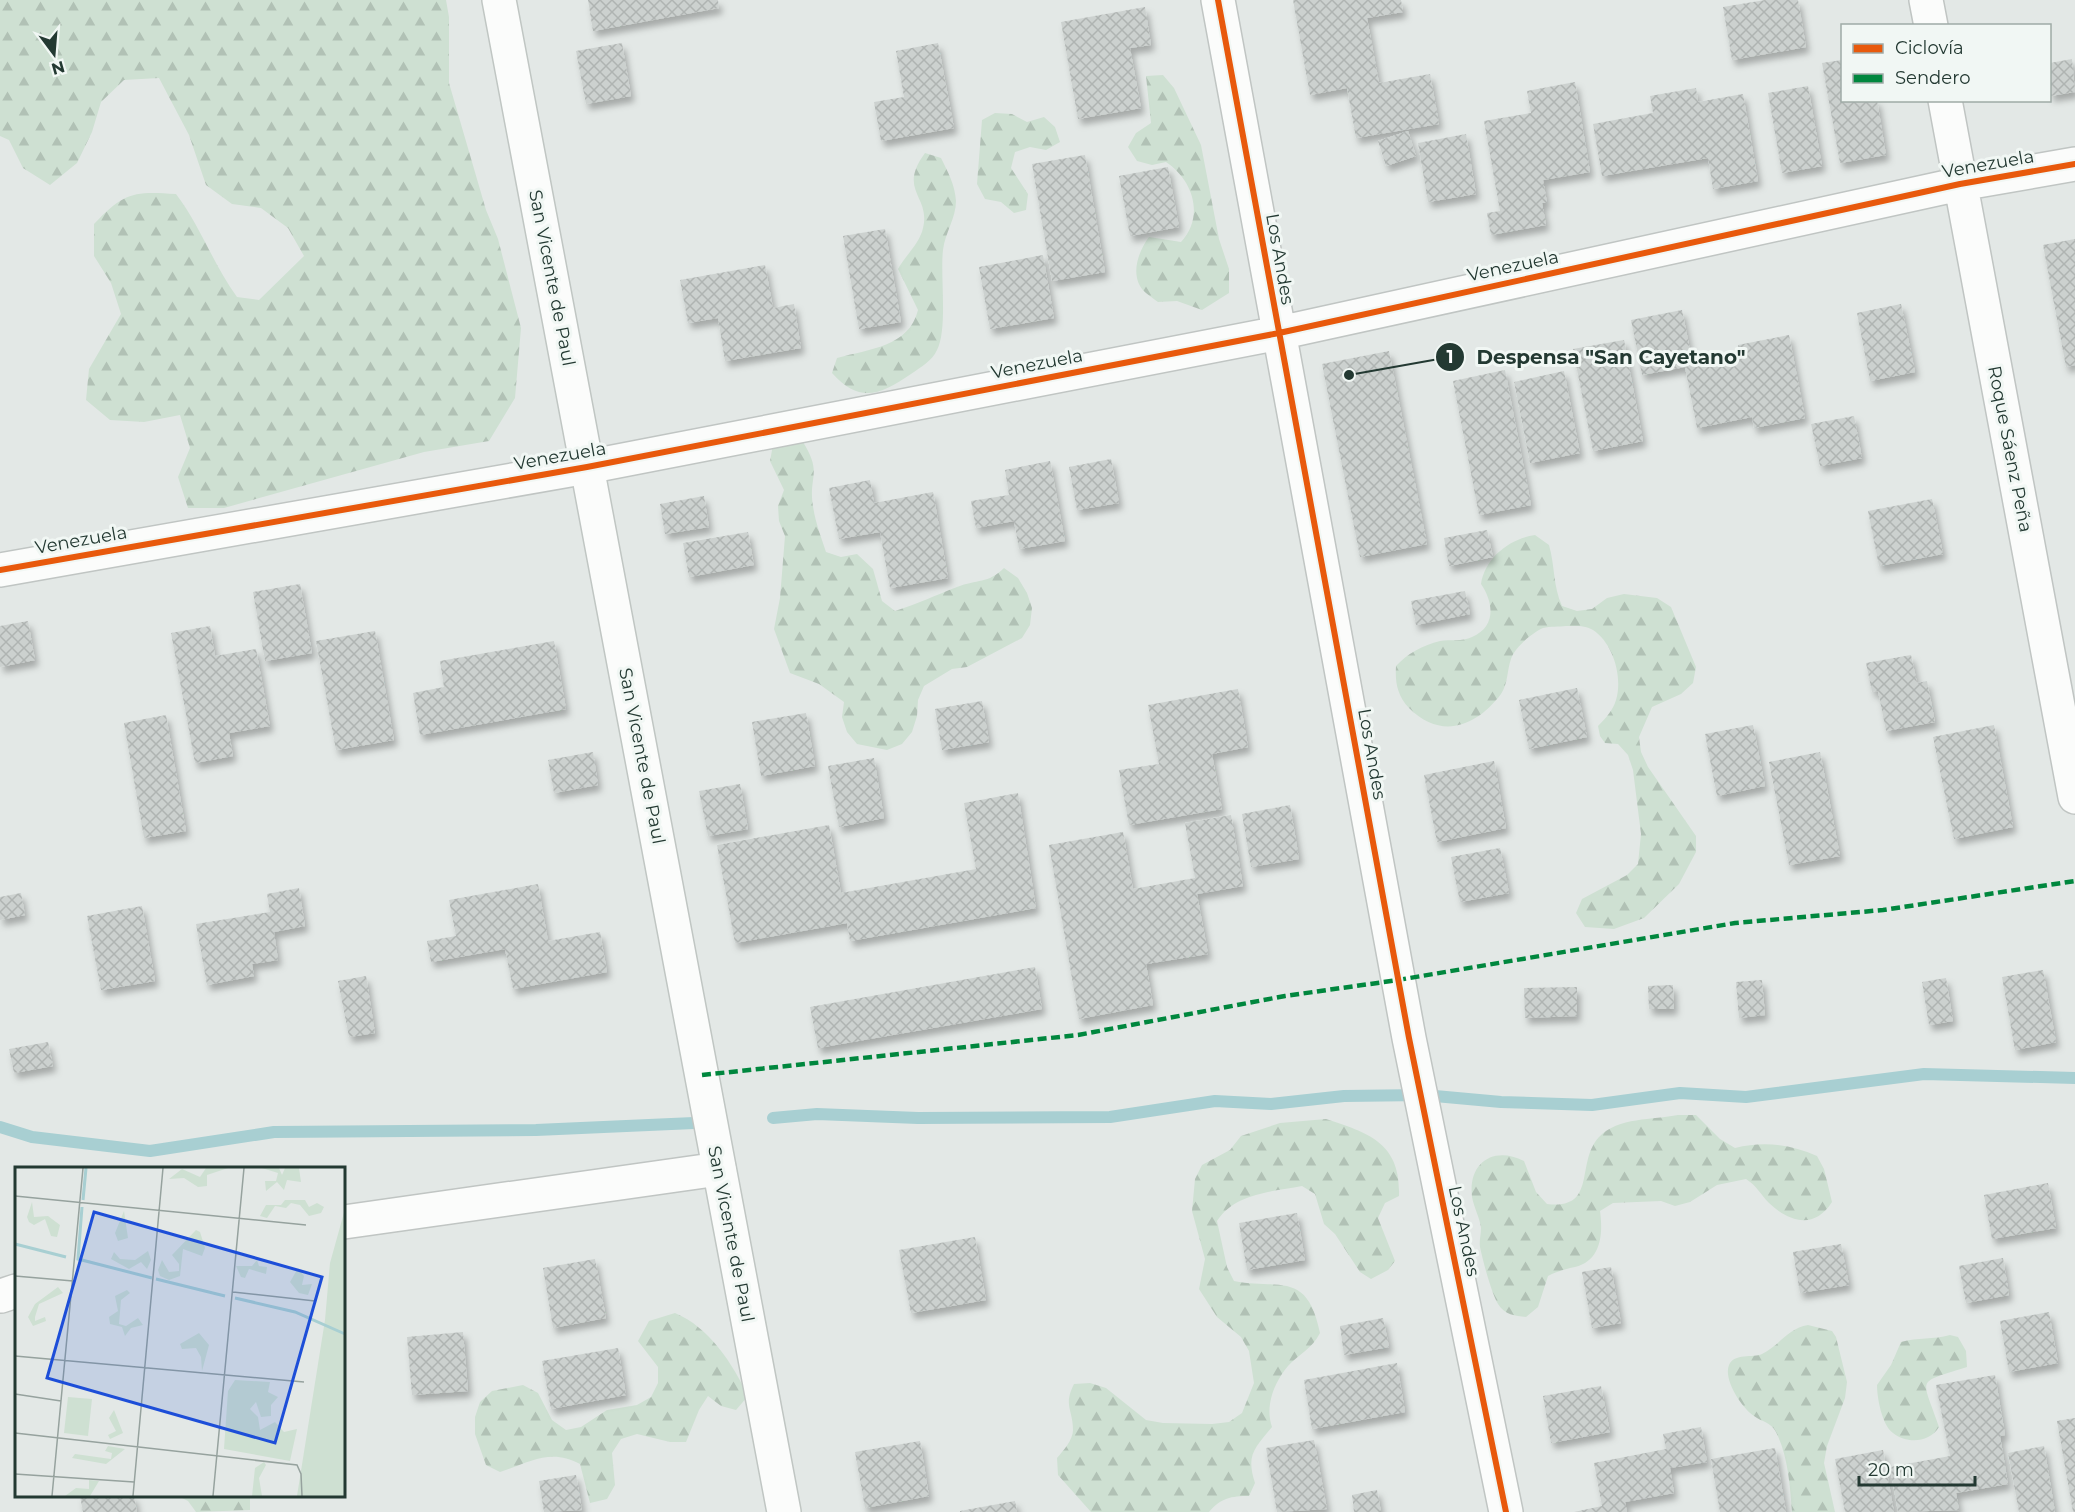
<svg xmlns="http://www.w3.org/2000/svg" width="2075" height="1512" viewBox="0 0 2075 1512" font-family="Montserrat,sans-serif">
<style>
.forest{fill:url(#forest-firs)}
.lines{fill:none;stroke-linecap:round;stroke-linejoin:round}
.stream{stroke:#a8cfd2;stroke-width:12}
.building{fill:url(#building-cross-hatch);filter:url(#shadow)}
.street-casing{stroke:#c0c5c3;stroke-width:36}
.secondary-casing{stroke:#c0c6c3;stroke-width:36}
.street{stroke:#fbfcfb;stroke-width:33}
.secondary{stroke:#fbfcfb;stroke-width:33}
.quiet{stroke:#00873e;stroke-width:4.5;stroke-dasharray:9 4.5;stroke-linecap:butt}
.cycleway-casing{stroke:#f1f7f4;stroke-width:10}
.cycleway{stroke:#e8590c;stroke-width:6}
.labels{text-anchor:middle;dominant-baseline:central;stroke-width:6;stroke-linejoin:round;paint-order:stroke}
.street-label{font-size:18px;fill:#233932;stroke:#f1f7f4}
.inset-river{fill:none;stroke:#a8cfd2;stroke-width:3}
.inset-road{fill:none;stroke:#96a29e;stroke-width:1.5}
.view{fill:#1d4ed8;fill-opacity:0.15;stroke:#1d4ed8;stroke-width:3}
.inset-edge{fill:none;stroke:#233932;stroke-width:3}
.leader{fill:none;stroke:#233932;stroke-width:2}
.callout-dot{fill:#233932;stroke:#f1f7f4;stroke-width:2}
.mark-label{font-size:18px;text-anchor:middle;font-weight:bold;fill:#fff}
.callout-label{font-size:20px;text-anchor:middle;font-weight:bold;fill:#233932;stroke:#f1f7f4;stroke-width:6;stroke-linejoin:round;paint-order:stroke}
</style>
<defs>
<pattern id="forest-firs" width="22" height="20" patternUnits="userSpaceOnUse" patternTransform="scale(1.5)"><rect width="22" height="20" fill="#cee0d2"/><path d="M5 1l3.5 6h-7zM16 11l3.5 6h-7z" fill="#b1c1b5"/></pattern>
<pattern id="building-cross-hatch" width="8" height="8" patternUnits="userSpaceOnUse" patternTransform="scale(1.5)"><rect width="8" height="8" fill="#ccd1cf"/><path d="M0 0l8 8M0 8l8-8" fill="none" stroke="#afb4b2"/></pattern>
<filter id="shadow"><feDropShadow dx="3.5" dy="6" stdDeviation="3" flood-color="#0004"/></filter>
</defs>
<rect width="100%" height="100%" fill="#e3e8e6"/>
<path class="forest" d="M0,0H446L449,17V83L486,210L498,239L521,328L515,398L489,441L424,452L224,508H188L178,477L190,448L180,415L144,422L110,420L86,400L89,369L121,314L111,283L94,256V224C124,192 134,191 176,194C201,227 213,264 237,297L259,300L304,256L288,228L261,208L232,204L206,185L189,135L159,78L124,80L101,102L92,132L77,163L50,185L23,168L9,140L0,136Z
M1163,75L1174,88L1201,145L1219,239L1229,269V293L1202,310L1177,301L1158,302C1153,298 1143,292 1140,286C1131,270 1140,249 1149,237L1181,242C1205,216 1193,180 1166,162L1152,165L1137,161L1128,147L1136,133L1151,123L1146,76Z
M995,113L1012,114L1027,122L1044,117L1055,127L1060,142L1046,150L1030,147L1015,152L1011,168L1028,194L1026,210L1014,213L1001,202L985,199L977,184L982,120Z
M925,153L941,158C948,172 955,185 956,201C956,218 945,233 943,250C940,275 948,329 937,350C932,361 921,367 911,374C880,395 860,404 832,373L837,358C869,349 909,347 918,310L898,269C905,256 920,243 923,228C931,196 897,191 925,153Z
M803,442C823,474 808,476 813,506C815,521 821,537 826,552L841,557L857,554L873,569L882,601L895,611C917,604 936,595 957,587C977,579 988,584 1004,568L1018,578L1027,593L1032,608L1030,625L1022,638L967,667L952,669L924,686L918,700L917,716L912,732L902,744L887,750L857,744L847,732L842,717L844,702L819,684L790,673L774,629L780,598L785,536L779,521L778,506L784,490L770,461L773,445Z
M1535,535L1549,545C1555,566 1553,586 1562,606L1577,611L1592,609L1607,598L1624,594L1657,598L1671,607L1696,667L1693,683L1681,694L1652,707L1639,737L1641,752L1648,767L1696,836V852L1679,884L1644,918L1614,929L1585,927L1576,913L1582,899L1627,875L1638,864L1641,834L1633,770L1628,755L1618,744L1605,743L1600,736L1598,726C1606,718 1613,710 1616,700C1623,677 1613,643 1593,630C1586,625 1574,626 1566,626C1559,627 1550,626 1543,628C1532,633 1515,647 1511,659C1507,670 1508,684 1501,694C1476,727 1441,740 1409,708C1397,695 1395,682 1396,666C1407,654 1423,645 1440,641C1450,639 1462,642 1472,637C1496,627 1494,603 1481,584C1485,558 1509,539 1535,535Z
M1678,1115H1696L1720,1139L1735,1148C1763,1141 1790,1144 1817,1156L1824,1169L1832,1202C1815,1229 1790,1223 1769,1203C1760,1194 1758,1187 1746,1179L1717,1185L1690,1202L1675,1206L1661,1201L1613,1203L1600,1211C1603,1233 1602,1260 1575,1267C1565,1269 1558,1271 1548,1276L1538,1307L1526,1317C1515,1316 1505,1315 1498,1304C1491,1292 1483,1261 1480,1247C1479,1241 1481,1235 1481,1228C1480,1218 1474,1208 1472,1197C1468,1162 1494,1146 1524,1161L1536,1192L1547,1204C1598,1210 1575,1163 1599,1137C1618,1117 1653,1120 1678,1115Z
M1326,1119C1369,1133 1401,1143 1399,1196L1385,1203L1378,1218L1395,1261L1388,1270L1371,1279L1360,1272L1335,1234L1324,1224L1315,1194L1302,1186C1271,1192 1235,1193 1217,1221L1227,1267L1234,1281C1280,1290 1307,1270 1320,1333C1312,1349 1299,1354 1288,1366C1273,1384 1265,1407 1272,1427C1254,1449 1246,1455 1255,1483L1249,1496C1231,1496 1221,1498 1209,1512H1091L1058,1475L1057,1458C1063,1451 1073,1440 1073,1430C1073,1409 1063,1406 1074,1384L1090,1383L1106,1388L1146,1420L1163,1423L1212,1424L1229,1422L1242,1413L1254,1383L1249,1351L1241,1337L1217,1317L1199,1289L1205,1259L1192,1211L1195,1179L1202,1165L1230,1150L1241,1136L1280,1123Z
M675,1313C709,1327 733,1364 748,1396L736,1410L721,1406L708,1396L699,1410L686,1442H670L637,1434L621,1439L612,1453L615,1485L607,1499L590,1503L580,1464C551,1448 530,1462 500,1472L486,1465L475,1434V1417L480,1402L492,1391L523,1385L538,1393L552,1420L566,1430L581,1427L607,1410L637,1405L651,1397L658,1383V1367L638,1341L649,1321Z
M1808,1325L1832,1331L1836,1337L1847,1382L1845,1398L1827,1446L1824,1463L1835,1512H1792C1790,1485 1788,1456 1776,1432C1771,1422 1762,1422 1754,1416C1742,1408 1723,1380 1729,1365C1734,1353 1753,1358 1762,1354C1779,1346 1788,1328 1808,1325Z
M1950,1335L1958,1337L1966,1351L1967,1367C1914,1384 1922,1376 1939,1427C1929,1443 1907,1444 1893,1433C1882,1425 1877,1398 1877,1385L1891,1365L1901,1342C1918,1337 1933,1340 1950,1335Z
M178,1496H250V1510L196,1512L188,1501Z"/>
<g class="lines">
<path class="stream" d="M773,1118L817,1114L918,1118L1110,1117L1215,1101L1271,1104L1344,1096L1424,1095L1501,1102L1592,1105L1680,1093L1746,1097L1924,1074L2075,1078
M0,1127L32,1137L150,1151L274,1132L536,1130L694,1123"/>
</g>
<path class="building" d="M588,0H718L719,8L593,31Z
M1293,0H1401L1403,12L1367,18L1379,83L1430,74L1439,124L1356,138L1347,88L1310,95Z
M1765,0H1798L1806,47L1732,60L1723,7Z
M1145,7L1151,45L1130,48L1141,108L1078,119L1061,22Z
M622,43L631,96L586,104L576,51Z
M938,43L954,128L881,141L874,102L904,97L896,51Z
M2072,59L2075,92L2050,96V63Z
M1842,60V100H1877L1886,155L1840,163L1822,63Z
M1575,82L1590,172L1543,180L1547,203H1542L1546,225L1491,235L1487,213L1500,211L1484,121L1531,113L1527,91Z
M1808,86L1822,166L1782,173L1768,93Z
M1696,88L1698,102L1743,94L1758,181L1713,189L1708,158L1602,176L1593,124L1653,113L1650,96Z
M1408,131L1416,156L1386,166L1378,141Z
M1466,134L1476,194L1428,202L1418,143Z
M1085,155L1105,272L1052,281L1032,164Z
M1168,167L1179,227L1130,236L1119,176Z
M885,229L901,322L859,329L843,236Z
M2075,239V365L2066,367L2043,245Z
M1043,255L1054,318L990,329L979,267Z
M765,265L773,308L794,304L801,348L725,361L718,318L688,323L680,280Z
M1901,304L1915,372L1870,381L1857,313Z
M1682,310L1693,365L1740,356L1738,345L1789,335L1805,418L1754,428L1752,417L1697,428L1685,367L1642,375L1631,320Z
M1624,340L1643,441L1593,451L1573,349Z
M1389,351L1427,544L1360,557L1322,364Z
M1505,370L1531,505L1479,515L1453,381Z
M1564,371L1580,453L1530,463L1514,382Z
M1854,416L1862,458L1820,466L1811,424Z
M1111,459L1119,503L1077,510L1069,467Z
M1050,461L1065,541L1019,549L1014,521L976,528L971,501L1009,495L1005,470Z
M870,480L874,503L933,492L948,578L890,588L880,532L839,539L829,488Z
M704,496L709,527L665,534L660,504Z
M1932,499L1943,554L1879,566L1868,511Z
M1487,530L1493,557L1449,566L1444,538Z
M748,532L754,565L689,577L683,543Z
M300,584L312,653L265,661L253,592Z
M1465,591L1470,614L1416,625L1411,601Z
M28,621L35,660L0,667V626Z
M210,626L215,656L256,649L270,726L229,733L233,756L195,763L171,633Z
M375,631L394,740L336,750L316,641Z
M554,641L566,709L420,735L413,693L444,687L440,661Z
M1911,655L1917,683L1927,681L1935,722L1886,731L1878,691L1872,692L1866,663Z
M1577,688L1587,737L1529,749L1519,700Z
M1238,689L1248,747L1212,754L1222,809L1129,825L1119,770L1159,764L1148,705Z
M982,701L989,742L942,750L935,709Z
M806,713L815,766L761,776L752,722Z
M166,715L186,831L144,838L124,723Z
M1753,725L1765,786L1717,796L1705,734Z
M1994,725L2013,827L1954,839L1933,737Z
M593,752L598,785L554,793L548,760Z
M1820,752L1840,856L1789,865L1769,762Z
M874,758L884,818L839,827L828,766Z
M1494,761L1506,828L1437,842L1424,775Z
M740,784L748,829L708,836L699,791Z
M1018,793L1036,908L850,941L847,923L735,943L717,845L829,825L841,893L976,869L964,803Z
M1290,805L1299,859L1251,867L1242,814Z
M1231,815L1243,886L1197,894L1208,954L1146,964L1153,1005L1079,1019L1049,845L1123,832L1133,889L1195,878L1185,823Z
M1500,848L1509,893L1460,902L1451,857Z
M538,884L548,941L600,932L607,972L513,989L505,949L431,962L427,941L456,936L449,900Z
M299,888L305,926L274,932L278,960L252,964L254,976L207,985L196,924L270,912L267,894Z
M21,893L25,915L0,920V897Z
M142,906L155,981L101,990L87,916Z
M1035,967L1042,1009L818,1048L810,1007Z
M2043,970L2056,1042L2015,1050L2002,977Z
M366,976L375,1033L349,1037L338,981Z
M1946,978L1953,1021L1929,1025L1922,982Z
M1762,980L1765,1015L1739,1018L1736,982Z
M1673,985L1674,1009H1649L1648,986Z
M1577,987V1016L1525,1018L1524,988Z
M48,1042L53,1066L14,1073L9,1049Z
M2048,1183L2056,1228L1992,1239L1984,1195Z
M1297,1213L1305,1260L1247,1270L1239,1223Z
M975,1237L986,1300L911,1313L899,1250Z
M1841,1244L1849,1285L1800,1293L1793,1252Z
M2003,1258L2009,1295L1966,1303L1959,1266Z
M595,1259L606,1318L553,1328L543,1268Z
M1611,1267L1621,1323L1592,1328L1582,1272Z
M2049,1312L2058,1363L2009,1372L2000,1321Z
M1383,1318L1389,1347L1344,1355L1340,1326Z
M463,1332L468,1391L412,1395L407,1337Z
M618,1348L626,1395L551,1409L542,1361Z
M1397,1363L1405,1412L1312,1429L1304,1380Z
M1995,1375L2005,1435L2000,1436L2008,1484L1956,1493L1959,1510L1898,1512L1890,1467L1950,1456L1936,1385Z
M1601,1386L1610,1432L1551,1443L1543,1396Z
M2075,1418V1512H2073L2057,1421Z
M1701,1427L1707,1462L1670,1468L1674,1493L1625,1502L1627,1512H1574L1602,1506L1594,1463L1666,1449L1663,1434Z
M1314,1440L1327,1509L1277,1512L1266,1448Z
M920,1441L929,1496L865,1508L855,1452Z
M2044,1446L2055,1512H2019L2008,1453Z
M1775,1448L1786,1512H1720L1711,1459Z
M1883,1450L1894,1512H1845L1835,1459Z
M576,1475L582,1510L544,1512L539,1481Z
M1377,1490L1381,1512H1354L1352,1495Z
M80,1496H134L137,1512H83Z
M1015,1501L1017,1512H960V1511Z"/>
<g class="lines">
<g class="street-casing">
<path id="street" d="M1218,0L1409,1038L1506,1512
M1926,0L1931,26
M1945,100L2075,797
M0,570L587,467L1279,333L1960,184L2075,164
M344,1222L719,1169
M1,1296L16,1291"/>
</g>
<g class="secondary-casing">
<path id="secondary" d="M499,0L784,1512"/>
</g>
<use href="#street" class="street"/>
<use href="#secondary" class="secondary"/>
<path class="quiet" d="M702,1075L1078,1035L1285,996L1398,980L1735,923L1883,910L2075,881"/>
<g class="cycleway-casing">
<path id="cycleway" d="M1218,0L1409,1038L1506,1512
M0,570L587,467L1279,333L1960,184L2075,164"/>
</g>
<use href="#cycleway" class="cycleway"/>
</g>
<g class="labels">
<g class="street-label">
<text transform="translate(1988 164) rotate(-10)">Venezuela</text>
<text transform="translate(1280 259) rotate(80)">Los Andes</text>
<text transform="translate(1513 266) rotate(-12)">Venezuela</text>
<text transform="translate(552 278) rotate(79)">San Vicente de Paul</text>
<text transform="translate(1037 364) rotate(-11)">Venezuela</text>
<text transform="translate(2010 449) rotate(79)">Roque Sáenz Peña</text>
<text transform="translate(560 456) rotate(-10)">Venezuela</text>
<text transform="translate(81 540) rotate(-10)">Venezuela</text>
<text transform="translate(1372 754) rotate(80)">Los Andes</text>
<text transform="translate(642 756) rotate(79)">San Vicente de Paul</text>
<text transform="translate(1464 1231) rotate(78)">Los Andes</text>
<text transform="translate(731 1234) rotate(79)">San Vicente de Paul</text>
</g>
</g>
<g transform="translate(15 1167)">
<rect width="330" height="330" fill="#e3e8e6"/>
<path d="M53,230L77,232L73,269L49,266Z" fill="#cee0d2"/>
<path d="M191,1H213L192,8V19L183,20L169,11L154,12L167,2L185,10ZM247,1H264L267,8L270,1H284L286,15L272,13L269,23L262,15L251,24L250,14H261L263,6ZM270,33H290L294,40L302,36L309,40L306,46L294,49L285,38L276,36L271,41L260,39L252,51L245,49L251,38H266ZM17,35L19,50L33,49L45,58L42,70L36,69L30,52L19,58L14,55L12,50ZM330,42V329H282L310,153L315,96ZM109,44L113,71L103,74L100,66ZM181,63L185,65L190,81L187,89L168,82L165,109L154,113L145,109L143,103L147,93L154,105L164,104V97L157,88ZM133,84L136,93L132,102L126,95L114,102L96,92L99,85L105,92L120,93ZM242,93L244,99L252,100L251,107L234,102L230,111L226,110L221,99H237ZM283,101L289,109L287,118L297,117L293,128L284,126L275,115ZM43,120L48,126L24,137L20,150V154L30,150L31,154L18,159L13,150L20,137ZM112,123L115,126L106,133L104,157L111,159L123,151L128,158L116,161L110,169L107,160L95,157L94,150L103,144L100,129ZM184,166L194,178L187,204L186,190L181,181L167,182L165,177ZM220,213L255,215L253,225L263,230L256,238V249L246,250L241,235L235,242L243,250L245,263L260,255L269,265L282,262L275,294L209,282L213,224ZM99,243L108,266L95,272L93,268L101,264L94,251ZM93,279L110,282L91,297L57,291L60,287L96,292L97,286L90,284ZM249,295L251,298L244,311L247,329H237L240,301ZM74,313L84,314L75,329H50L61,321L74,322Z" fill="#cee0d2"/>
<path class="inset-river" d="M68,33L71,1M67,40L63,92L137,111M0,77L51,90M141,112L210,129M220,131L280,145L330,167"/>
<path class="inset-road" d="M0,29L291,58M0,109L58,114M218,125L300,134M0,189L289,215M0,227L46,234M0,266L282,298L286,307L287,329M0,307L119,315M37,329L68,1M118,329L148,1M198,329L229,1"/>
<path class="view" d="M79,45L307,110L260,276L32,211Z"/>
<rect width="330" height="330" class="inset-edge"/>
</g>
<path class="leader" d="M1349 375L1450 357"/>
<g class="callout-dot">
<circle cx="1349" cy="375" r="6"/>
<circle cx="1450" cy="357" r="15"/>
</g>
<g class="mark-label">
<text x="1450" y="363">1</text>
</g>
<g class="callout-label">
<text x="1611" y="364">Despensa "San Cayetano"</text>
</g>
<rect x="1841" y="24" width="210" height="78" fill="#f1f7f4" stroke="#9faba6" stroke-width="1.5"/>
<rect x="1853" y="44" width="30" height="9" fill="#e8590c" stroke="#9faba6" stroke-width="1.5"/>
<text x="1895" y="54" font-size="18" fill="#233932">Ciclovía</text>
<rect x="1853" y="74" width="30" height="9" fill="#00873e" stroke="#9faba6" stroke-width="1.5"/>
<text x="1895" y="84" font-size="18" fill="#233932">Sendero</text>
<g transform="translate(54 54) rotate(164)" stroke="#f1f7f4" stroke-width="4.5" paint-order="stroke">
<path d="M0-4.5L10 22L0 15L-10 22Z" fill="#233932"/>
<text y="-9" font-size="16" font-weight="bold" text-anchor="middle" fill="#233932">N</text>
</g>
<path d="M1859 1476v9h116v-9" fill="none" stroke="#233932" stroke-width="3"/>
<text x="1868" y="1476" font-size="18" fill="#233932" stroke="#f1f7f4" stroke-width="4.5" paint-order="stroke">20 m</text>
</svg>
